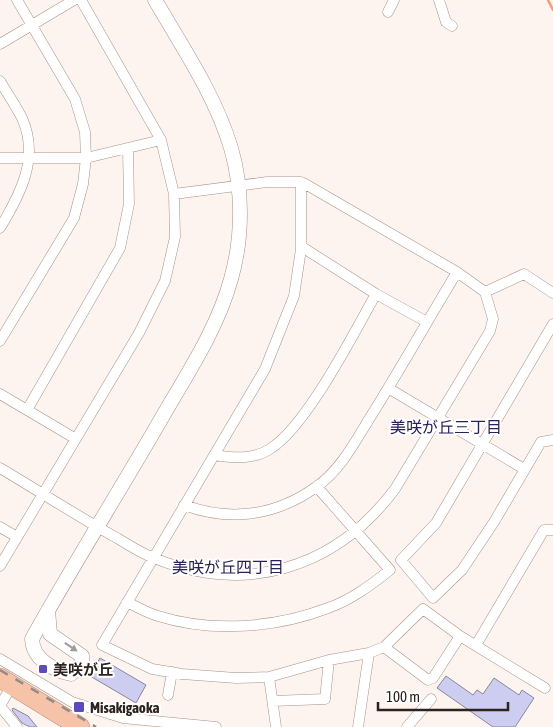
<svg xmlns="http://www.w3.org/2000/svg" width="553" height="727" viewBox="0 0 553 727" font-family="'Asap Condensed','Noto Sans JP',sans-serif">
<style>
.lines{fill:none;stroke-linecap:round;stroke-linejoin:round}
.stream{stroke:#f99d6c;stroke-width:2.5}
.building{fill:#cdcdf1;stroke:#87879c}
.street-casing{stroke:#a79186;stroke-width:11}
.secondary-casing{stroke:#a79186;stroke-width:15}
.highway-casing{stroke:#b08b78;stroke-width:20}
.street{stroke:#fff;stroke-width:10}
.secondary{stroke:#fff;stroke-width:14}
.highway{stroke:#f7c3a8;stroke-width:19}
.rail{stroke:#948b86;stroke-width:2.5;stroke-dasharray:9 9;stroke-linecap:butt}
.oneway{fill:#a09c9a}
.poi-dot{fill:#5d49c1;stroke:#fff;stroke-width:2}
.labels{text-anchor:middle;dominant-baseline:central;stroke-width:4;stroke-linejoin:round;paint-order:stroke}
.poi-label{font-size:15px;font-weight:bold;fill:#2c231f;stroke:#fff;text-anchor:start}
.neighbourhood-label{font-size:16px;fill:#29215b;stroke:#fff}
</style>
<rect width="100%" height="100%" fill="#fef4ef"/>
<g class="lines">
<path class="stream" d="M548,0L553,10"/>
</g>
<path class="building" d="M100,658L146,685L136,703L90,676Z
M446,676L473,695L477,690L483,694L494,678L519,695L522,690L534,698L515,727H493L437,688Z
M13,708L28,716L37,727H30L22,723L12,710Z"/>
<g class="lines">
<g class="street-casing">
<path id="street" d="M439,0L446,22L452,26
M388,12L394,0
M0,44L74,0
M0,81C7,93 16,106 22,118C40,158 20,195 0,228
M0,158H86L161,140
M301,182V249L294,296L265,369L102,645L152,669L182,674L236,678L269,677L329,660L369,653L384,647L423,609L460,636L545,688
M302,247L376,294L427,322
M485,292L524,274L553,293
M553,324L436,523L401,560L433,598L462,570L494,522L541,442L553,440
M0,341L74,218L83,184L86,158L85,132L75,99L17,0
M388,388L524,469
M0,394L76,439
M27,410L120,248L129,204L128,148
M214,455C233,458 253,460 270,449C307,426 353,334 376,294
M0,468C39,491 77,516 117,538C129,545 141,553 154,558C246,596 336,568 395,489L490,331L493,319L485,292L457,272L307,185L301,182H267L174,194
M184,505C230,522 276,516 316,487C341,470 356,440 371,416C401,368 428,320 457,272
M0,527L17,537
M0,566L139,333L165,281L175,237L174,194L161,140L81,0
M127,602C137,607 147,613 158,616C212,633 276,628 328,608C351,600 371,585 390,570L317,487
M476,645L544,530H553
M384,647L428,680L433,678L460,636
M0,659L72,702L123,718L216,727
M269,677L276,727
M12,685L0,706L17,727
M168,695L172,672
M273,701L325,699L329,660
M358,727L369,653
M407,727L431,699"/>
</g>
<g class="secondary-casing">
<path id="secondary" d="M48,610L50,634L82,656V664L71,674C52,670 33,659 32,639C74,563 121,489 164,414C189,371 218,327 231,279C243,237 243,189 231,148C215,95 183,48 155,0"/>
</g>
<g class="highway-casing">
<path id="highway" d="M0,678L80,727"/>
</g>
<use href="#street" class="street"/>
<use href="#secondary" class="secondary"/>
<use href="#highway" class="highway"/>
<path class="rail" d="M0,670L96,727"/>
</g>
<defs><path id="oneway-solid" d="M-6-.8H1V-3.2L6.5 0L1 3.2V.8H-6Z" transform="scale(1.25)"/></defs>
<use class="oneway" href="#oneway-solid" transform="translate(71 647) rotate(34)"/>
<g class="poi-dot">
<rect x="38" y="664" width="10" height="10" rx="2.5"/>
<rect x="73" y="701" width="12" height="12" rx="2.5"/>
</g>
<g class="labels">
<g class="poi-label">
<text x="53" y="669">美咲が丘</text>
<text x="90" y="707">Misakigaoka</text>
</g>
<g class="neighbourhood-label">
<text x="446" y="427">美咲が丘三丁目</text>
<text x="228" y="567">美咲が丘四丁目</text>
</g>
</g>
<path d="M378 702v8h130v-8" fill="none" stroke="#2c231f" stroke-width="2.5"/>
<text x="386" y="702" font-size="15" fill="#2c231f" stroke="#ffffff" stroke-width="4" paint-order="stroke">100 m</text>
</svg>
